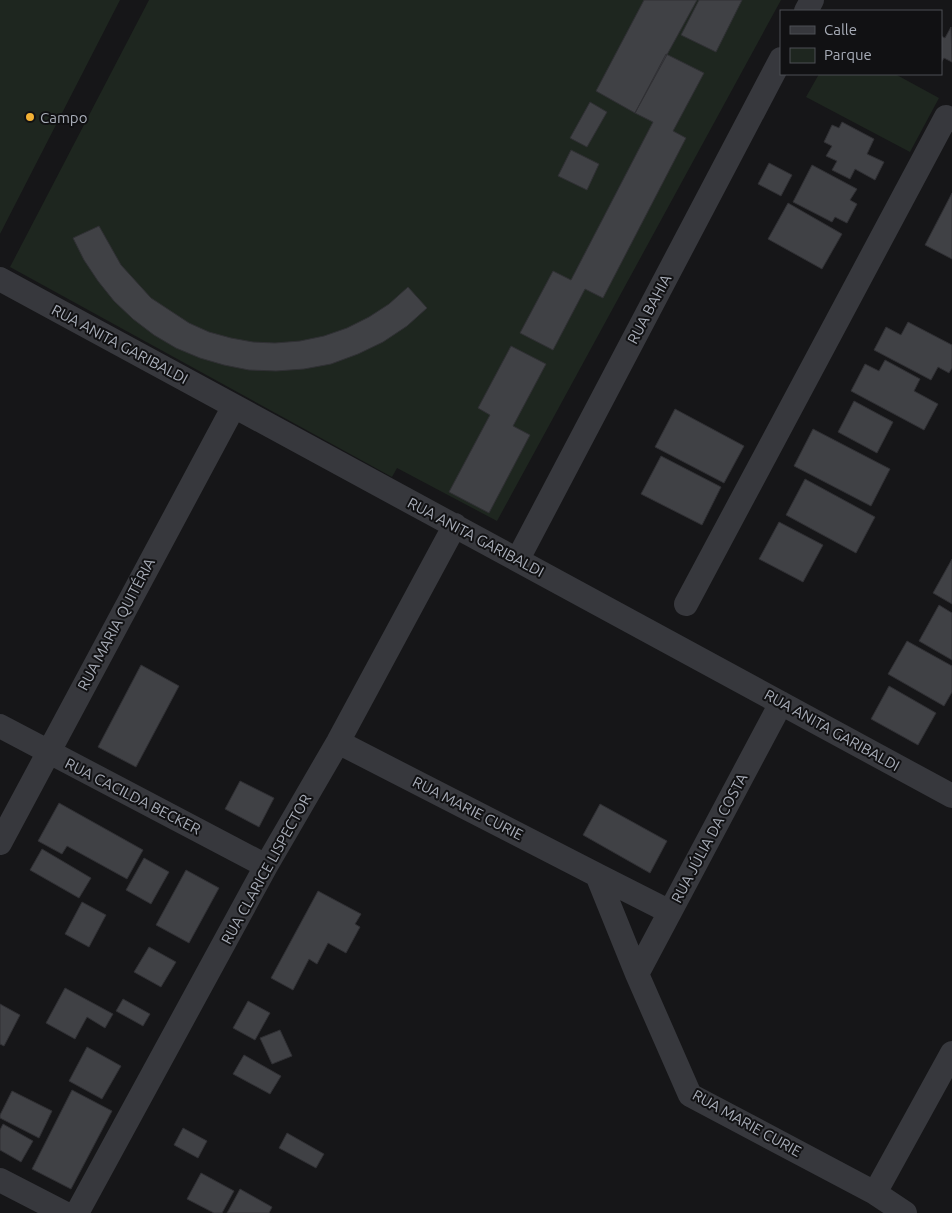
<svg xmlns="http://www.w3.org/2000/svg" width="952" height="1213" viewBox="0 0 952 1213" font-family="Ubuntu,sans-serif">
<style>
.green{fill:#1e261f}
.building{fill:#404145;stroke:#303034}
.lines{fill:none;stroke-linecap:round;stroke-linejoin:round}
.minor{stroke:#37383d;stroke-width:24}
.poi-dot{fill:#f2b134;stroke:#111113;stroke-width:2}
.labels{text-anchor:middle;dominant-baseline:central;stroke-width:4;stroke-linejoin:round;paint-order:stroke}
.poi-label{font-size:15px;fill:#a8adb8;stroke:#111113;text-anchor:start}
.street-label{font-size:15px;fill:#a8adb8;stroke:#111113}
</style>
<rect width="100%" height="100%" fill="#161618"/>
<path class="green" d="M0,0H120L0,234Z
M149,0H781L497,521L397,468L392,477L10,267Z
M819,74H895L939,98L910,152L806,97Z"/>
<path class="building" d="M644,0H697L635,113L596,91Z
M699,0H742L716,52L681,35Z
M951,27L952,62L944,58L941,63V36L945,38Z
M666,54L704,73L673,131L686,138L603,298L585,289L553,350L520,333L553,271L571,280L653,122L635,113Z
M590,102L607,112L587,147L570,138Z
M842,122L874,139L867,154L884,162L875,180L855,169L850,179L832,170L837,161L826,156L832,146L824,142L832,125L839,128Z
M571,150L599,164L587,190L558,176Z
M769,163L792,175L781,196L758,184Z
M812,165L857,189L850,200L857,204L847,223L835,217L832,222L793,202Z
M952,193V259L925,245Z
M788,203L842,234L822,269L768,239Z
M99,226L121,265L151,298L189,323L209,332L231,338L253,342L275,343L300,341L324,336L347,328L369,317L389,304L408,287L427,308L407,326L383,342L358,354L331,364L304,369L276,371L249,370L224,365L200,358L176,348L154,335L133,319L114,301L98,281L84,260L73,238Z
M908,322L952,345V368L949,373L938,367L931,380L874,350L886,327L901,335Z
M511,346L546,364L513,426L530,435L489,513L449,492L490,415L478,408Z
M885,360L920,379L914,391L938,404L924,430L851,391L865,364L879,371Z
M854,401L893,422L877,453L838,432Z
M675,409L744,446L724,483L655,447Z
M813,429L890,469L871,506L794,466Z
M661,456L721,487L702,525L641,494Z
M805,479L875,517L856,553L786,515Z
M779,522L823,545L803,582L759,559Z
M952,559V604L933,593Z
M939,605L952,613V660L919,641Z
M907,641L952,666V692L944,706L888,674Z
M141,665L179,686L136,767L98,747Z
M889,686L936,713L918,745L871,719Z
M240,781L274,798L259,827L225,809Z
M59,803L143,850L127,879L67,846L62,854L38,841Z
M600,804L667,841L650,873L583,835Z
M42,849L91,878L79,898L30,870Z
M144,858L169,872L151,904L126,890Z
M186,870L219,888L189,943L156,925Z
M318,891L361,914L355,924L360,927L346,953L328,943L317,964L309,959L293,990L271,978Z
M82,902L106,915L89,947L65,934Z
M149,947L176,962L161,987L134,972Z
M65,988L113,1014L105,1028L87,1017L75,1039L46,1023Z
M123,999L150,1014L143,1026L116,1011Z
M248,1001L270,1013L255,1040L233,1028Z
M0,1004L20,1015L4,1046L0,1044Z
M280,1030L292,1056L272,1064L260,1038Z
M87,1047L121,1066L102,1099L69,1081Z
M244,1055L281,1076L270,1094L233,1074Z
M72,1090L112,1111L71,1189L32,1169Z
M12,1091L52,1111L39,1138L0,1118V1115Z
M3,1124L33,1141L21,1162L0,1150V1130Z
M183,1128L207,1141L198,1158L174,1145Z
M287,1133L324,1154L316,1168L279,1148Z
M201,1173L234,1191L222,1213H214L187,1199Z
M240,1189L272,1207L269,1213H227Z"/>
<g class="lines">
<path class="minor" d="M806,11L812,0
M0,279L952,796
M518,559L781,59
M686,604L946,117L952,120
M0,726L266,866
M338,742L597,875L637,974L690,1095L875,1193L905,1213
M0,843L234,406
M597,875L670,912
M637,974L781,703
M0,1180L64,1213
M875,1193L952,1053
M77,1213L266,866L338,742L455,525"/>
</g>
<circle class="poi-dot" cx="30" cy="117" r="5"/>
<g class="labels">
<g class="poi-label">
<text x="40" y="117">Campo</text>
</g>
<g class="street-label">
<text transform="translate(649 309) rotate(-62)">RUA BAHIA</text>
<text transform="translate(120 344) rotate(28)">RUA ANITA GARIBALDI</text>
<text transform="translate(476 537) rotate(28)">RUA ANITA GARIBALDI</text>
<text transform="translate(116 624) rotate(-62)">RUA MARIA QUITÉRIA</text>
<text transform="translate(832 730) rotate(29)">RUA ANITA GARIBALDI</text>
<text transform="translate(133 796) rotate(27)">RUA CACILDA BECKER</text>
<text transform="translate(468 808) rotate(27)">RUA MARIE CURIE</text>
<text transform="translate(709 838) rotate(-62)">RUA JÚLIA DA COSTA</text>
<text transform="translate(266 869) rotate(-61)">RUA CLARICE LISPECTOR</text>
<text transform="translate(747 1123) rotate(29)">RUA MARIE CURIE</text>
</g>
</g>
<rect x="780" y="10" width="162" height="65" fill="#111113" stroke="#4d4f55"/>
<rect x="790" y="26" width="25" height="8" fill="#37383d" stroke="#4d4f55"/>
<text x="824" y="35" font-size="15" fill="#a8adb8">Calle</text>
<rect x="790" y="48" width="25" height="15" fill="#1e261f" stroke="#4d4f55"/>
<text x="824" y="60" font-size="15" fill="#a8adb8">Parque</text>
</svg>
